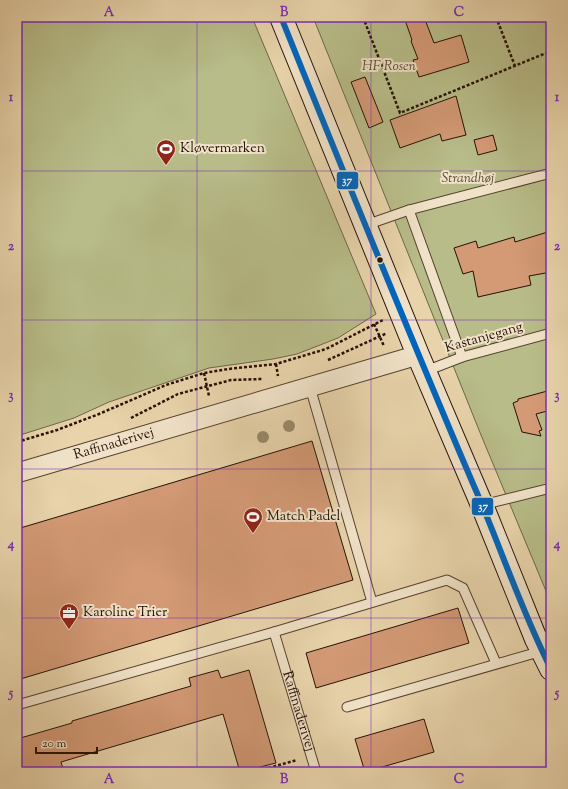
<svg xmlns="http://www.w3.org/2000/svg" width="568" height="789" viewBox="0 0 568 789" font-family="'Sorts Mill Goudy',serif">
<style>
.green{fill:#b7bc88;stroke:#6e6646}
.building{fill:#d39a75;stroke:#261005}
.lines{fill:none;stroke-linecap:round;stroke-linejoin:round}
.lane-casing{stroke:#56412e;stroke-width:11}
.street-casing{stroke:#56412e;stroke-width:21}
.secondary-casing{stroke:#261005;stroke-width:24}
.path{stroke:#261005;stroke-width:2.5;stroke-dasharray:3 2;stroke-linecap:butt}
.lane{stroke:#f0e2c8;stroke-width:9}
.street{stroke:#f0e2c8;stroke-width:19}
.secondary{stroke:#f0e2c8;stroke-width:22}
.bus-1-casing{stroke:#f0e2c8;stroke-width:9}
.bus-1{stroke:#0065bd;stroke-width:6}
.tree{fill:#998969}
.grid{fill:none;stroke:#7b2cbf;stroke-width:1;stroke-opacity:0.55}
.bus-dot{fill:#261005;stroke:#f0e2c8;stroke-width:1.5}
.labels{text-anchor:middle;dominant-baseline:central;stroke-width:4;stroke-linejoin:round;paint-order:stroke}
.park-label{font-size:14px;font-style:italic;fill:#594c33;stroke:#f0e2c8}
.poi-label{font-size:14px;fill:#261005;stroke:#f0e2c8;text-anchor:start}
.street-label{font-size:14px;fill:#261005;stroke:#f0e2c8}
.line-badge{stroke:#f0e2c8;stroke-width:1.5}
.badge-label{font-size:11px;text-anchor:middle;font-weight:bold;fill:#fff}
.neatline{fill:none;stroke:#7b2cbf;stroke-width:1.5}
.grid-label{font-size:13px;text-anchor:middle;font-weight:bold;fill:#7b2cbf}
</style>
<rect width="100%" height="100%" fill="#e8d3aa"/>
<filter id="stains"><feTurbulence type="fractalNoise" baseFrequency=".005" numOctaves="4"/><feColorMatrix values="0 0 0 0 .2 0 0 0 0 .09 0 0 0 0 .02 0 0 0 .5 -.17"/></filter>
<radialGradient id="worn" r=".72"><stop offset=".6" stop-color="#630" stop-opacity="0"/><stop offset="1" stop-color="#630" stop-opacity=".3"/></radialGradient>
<path class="green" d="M17,17H252L376,314L338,338L297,354L273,359L209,368L109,402L74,418L17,436Z
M313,17H551V603L481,435Z"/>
<path class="building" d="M404,17H424L434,43L461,35L469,62L419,77L413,60L418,59L411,41L412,40Z
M365,77L383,122L369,128L351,82Z
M456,96L466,135L442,141L440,134L400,148L390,120Z
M493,135L497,150L478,155L474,140Z
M551,231V272L529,276L531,285L478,297L473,271L463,274L454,248L476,241L478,248L514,237L515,242Z
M551,390V410L536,414L542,430L539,431L541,436L522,432L513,403L518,401V399Z
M312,441L353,580L17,680V529Z
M458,608L469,643L316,688L306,653Z
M218,670L221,678L249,670L276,763L240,772L223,714L61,762L64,772H17V739L72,723V721L191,686L189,678Z
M424,719L434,752L365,772L355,739Z"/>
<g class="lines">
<g class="lane-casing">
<g id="lane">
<path d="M409,210L462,357"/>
<path d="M366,225L409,210L551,173"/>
<path d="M426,371L462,357L551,333"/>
<path d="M310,387L372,602"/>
<path d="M482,505L551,488"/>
<path d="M274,632L447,580L463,588L496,663"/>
<path d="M536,639L551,635"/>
<path id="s1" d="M17,705L274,632L316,772"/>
<path d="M347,707L542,651"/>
</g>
</g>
<g class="street-casing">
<g id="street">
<path id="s2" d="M17,473L418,355"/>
</g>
</g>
<g class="secondary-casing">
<path id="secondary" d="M281,17L418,355L482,505L536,639L551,669"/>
</g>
<path class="path" d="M363,17L400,113L551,51
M496,17L515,66
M374,324L384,346
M328,360L387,333
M276,364L278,376
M204,373L209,396
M131,418L178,394L231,380L262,379
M17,442L57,430L99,414L166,385L204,373L228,369L276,364L326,349L383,320
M254,772L297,760"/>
<use href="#lane" class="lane"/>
<use href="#street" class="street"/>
<use href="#secondary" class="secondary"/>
<g class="bus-1-casing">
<path id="bus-1" d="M281,17C345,176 409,335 477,493C502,551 522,612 551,669"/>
</g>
<use href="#bus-1" class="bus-1"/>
</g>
<g class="tree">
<circle cx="289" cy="426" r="6"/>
<circle cx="263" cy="437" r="6"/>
</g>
<path class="grid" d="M197,17V772M371,17V772M17,171H551M17,320H551M17,469H551M17,618H551"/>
<defs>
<g id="stadium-pin" transform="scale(1)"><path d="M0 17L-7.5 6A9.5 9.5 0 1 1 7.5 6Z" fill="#8f2418" stroke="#f0e2c8"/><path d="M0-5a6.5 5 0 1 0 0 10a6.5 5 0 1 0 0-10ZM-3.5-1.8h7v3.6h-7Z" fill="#fff"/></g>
<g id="office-pin" transform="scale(1)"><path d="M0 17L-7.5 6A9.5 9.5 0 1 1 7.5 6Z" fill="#8f2418" stroke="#f0e2c8"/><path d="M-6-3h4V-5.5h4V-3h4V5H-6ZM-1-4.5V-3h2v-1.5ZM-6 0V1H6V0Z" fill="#fff"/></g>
</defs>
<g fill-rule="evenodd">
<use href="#stadium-pin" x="166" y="149"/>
<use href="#stadium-pin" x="253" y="517"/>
<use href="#office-pin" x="69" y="613"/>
</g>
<circle class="bus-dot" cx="380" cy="260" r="3.5"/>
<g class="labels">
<g class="park-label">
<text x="389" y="67">HF Rosen</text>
<text x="468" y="179">Strandhøj</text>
</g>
<g class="poi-label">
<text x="180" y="149">Kløvermarken</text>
<text x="267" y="517">Match Padel</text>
<text x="83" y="613">Karoline Trier</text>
</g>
<g class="street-label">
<text transform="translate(484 338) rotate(-16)">Kastanjegang</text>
<text stroke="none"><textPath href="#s2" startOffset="101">Raffinaderivej</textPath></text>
<text stroke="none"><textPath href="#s1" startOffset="350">Raffinaderivej</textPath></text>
</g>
</g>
<g class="line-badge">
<rect x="336" y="171" width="23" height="19" rx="4" fill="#0065bd"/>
<rect x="471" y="497" width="23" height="19" rx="4" fill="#0065bd"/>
</g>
<g class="badge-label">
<text x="347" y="184">37</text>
<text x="483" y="510">37</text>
</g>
<rect width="568" height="789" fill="none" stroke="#e8d3aa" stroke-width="44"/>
<path d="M36 747v6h61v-6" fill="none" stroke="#261005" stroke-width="2"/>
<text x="42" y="747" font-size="12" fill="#261005" stroke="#f0e2c8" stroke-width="3" paint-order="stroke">20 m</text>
<rect x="22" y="22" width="524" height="745" class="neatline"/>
<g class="grid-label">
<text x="109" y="16">A</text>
<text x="284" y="16">B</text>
<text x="459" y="16">C</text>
<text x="11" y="101">1</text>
<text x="557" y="101">1</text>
<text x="11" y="250">2</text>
<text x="557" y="250">2</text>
<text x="11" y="399">3</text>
<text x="557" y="399">3</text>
<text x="11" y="548">4</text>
<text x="557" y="548">4</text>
<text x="11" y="697">5</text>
<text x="557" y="697">5</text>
<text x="109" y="783">A</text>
<text x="284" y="783">B</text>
<text x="459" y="783">C</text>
</g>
<rect width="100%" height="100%" filter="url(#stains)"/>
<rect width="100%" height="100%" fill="url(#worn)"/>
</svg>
